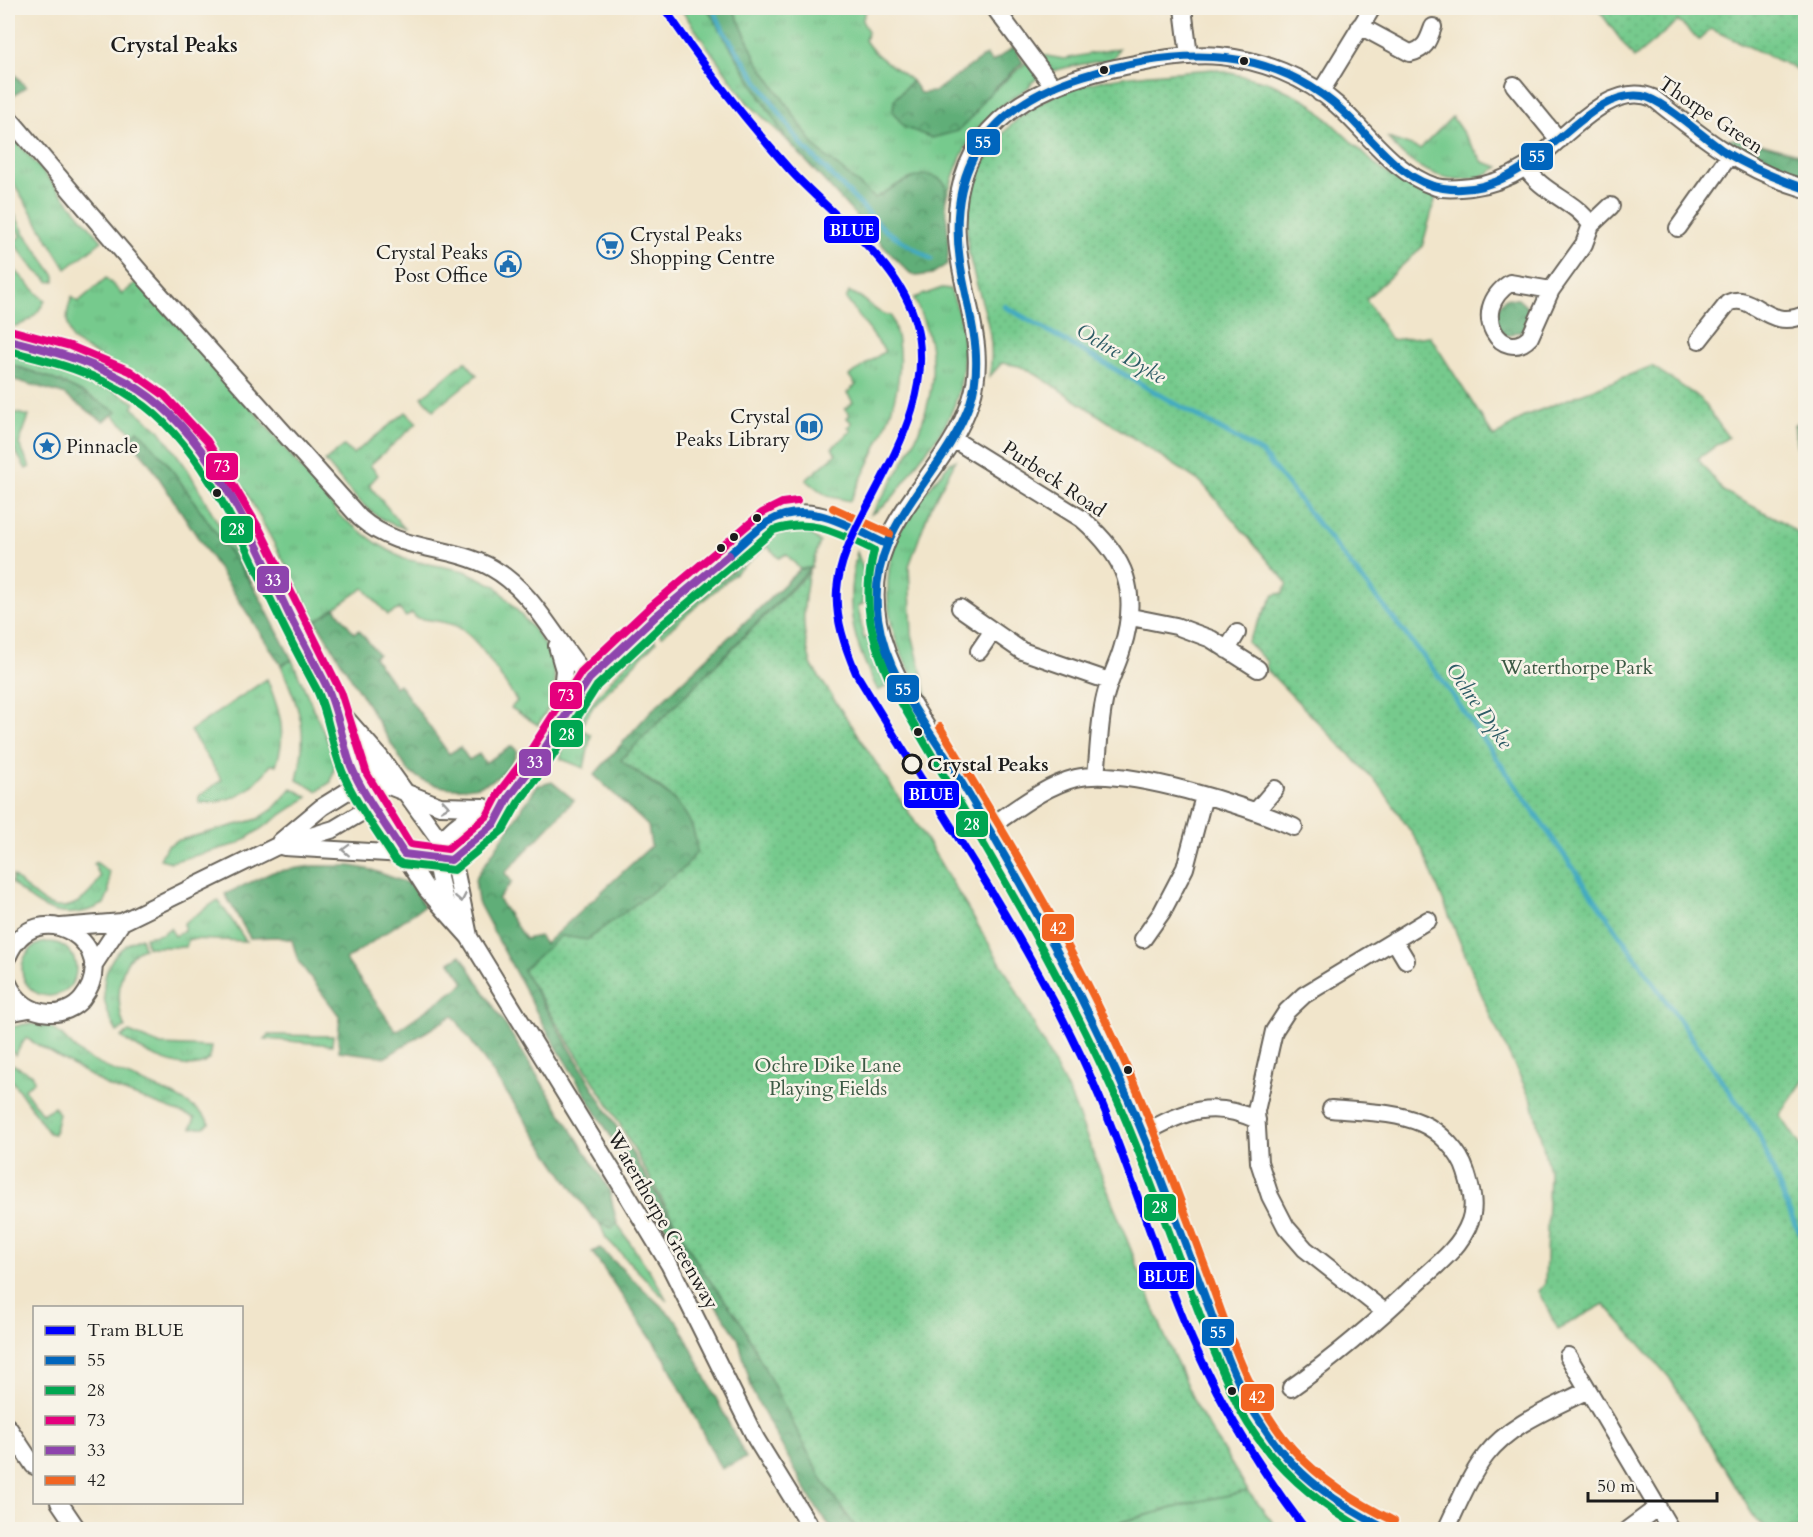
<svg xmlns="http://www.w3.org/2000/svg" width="1813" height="1537" viewBox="0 0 1813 1537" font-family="Cardo,serif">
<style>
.grass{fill:url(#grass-tufts);stroke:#497354;stroke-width:1.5}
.forest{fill:url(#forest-crowns);stroke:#3e654a;stroke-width:1.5}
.park{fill:url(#park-dots);stroke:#497354;stroke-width:1.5}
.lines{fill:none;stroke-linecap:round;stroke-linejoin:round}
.stream{stroke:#42aac1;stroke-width:5}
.minor-casing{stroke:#676259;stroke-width:20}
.minor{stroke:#fff;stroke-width:16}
.bus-1-casing{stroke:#f7f3e8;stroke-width:12}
.bus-2-casing{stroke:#f7f3e8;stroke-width:12}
.bus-3-casing{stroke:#f7f3e8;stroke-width:12}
.bus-4-casing{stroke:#f7f3e8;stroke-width:12}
.bus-5-casing{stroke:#f7f3e8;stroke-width:12}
.bus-1{stroke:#0065bd;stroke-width:8}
.bus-2{stroke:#00a651;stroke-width:8}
.bus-3{stroke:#e5007d;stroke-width:8}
.bus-4{stroke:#8e44ad;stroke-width:8}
.bus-5{stroke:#f26522;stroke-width:8}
.tram-1-casing{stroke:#f7f3e8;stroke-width:12}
.tram-1{stroke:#00f;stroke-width:8}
.oneway{stroke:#999}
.bus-dot{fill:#1c1c1c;stroke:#f7f3e8;stroke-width:2}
.stop-dot{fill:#f7f3e8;stroke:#1c1c1c;stroke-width:3}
.labels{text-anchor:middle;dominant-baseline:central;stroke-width:5;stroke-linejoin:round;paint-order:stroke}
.street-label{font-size:20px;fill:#1c1c1c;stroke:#f7f3e8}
.poi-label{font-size:20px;fill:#1c1c1c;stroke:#f7f3e8;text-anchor:start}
.park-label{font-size:20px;fill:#3c5944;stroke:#f7f3e8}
.stop-label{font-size:20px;font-weight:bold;fill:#1c1c1c;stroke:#f7f3e8;text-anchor:start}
.neighbourhood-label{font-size:21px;font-weight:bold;fill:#1c1c1c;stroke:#f7f3e8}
.water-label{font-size:21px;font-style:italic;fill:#2d5c66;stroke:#f7f3e8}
.line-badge{stroke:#f7f3e8;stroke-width:2}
.badge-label{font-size:16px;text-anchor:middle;font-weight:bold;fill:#fff}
</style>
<defs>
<pattern id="grass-tufts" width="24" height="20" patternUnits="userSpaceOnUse" patternTransform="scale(1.5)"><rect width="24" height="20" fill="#76ca8d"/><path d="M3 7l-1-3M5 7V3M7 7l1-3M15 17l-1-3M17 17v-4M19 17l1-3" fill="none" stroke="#66ad79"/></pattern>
<pattern id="forest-crowns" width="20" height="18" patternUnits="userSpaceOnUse" patternTransform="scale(1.5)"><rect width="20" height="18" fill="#60ae78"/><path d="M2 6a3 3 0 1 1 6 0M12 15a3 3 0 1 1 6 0" fill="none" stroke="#4e8d62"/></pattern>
<pattern id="park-dots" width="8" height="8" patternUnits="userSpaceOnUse" patternTransform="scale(1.5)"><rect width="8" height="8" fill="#76ca8d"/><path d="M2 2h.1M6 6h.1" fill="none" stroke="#66ad79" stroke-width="1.8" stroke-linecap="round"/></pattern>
</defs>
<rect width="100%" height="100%" fill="#f7f3e8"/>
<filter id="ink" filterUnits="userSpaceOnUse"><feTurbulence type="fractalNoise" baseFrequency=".0167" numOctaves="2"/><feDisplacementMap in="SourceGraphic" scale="12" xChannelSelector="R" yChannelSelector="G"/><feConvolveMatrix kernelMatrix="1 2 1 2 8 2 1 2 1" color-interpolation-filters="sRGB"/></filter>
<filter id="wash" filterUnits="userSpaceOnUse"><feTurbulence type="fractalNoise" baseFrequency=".008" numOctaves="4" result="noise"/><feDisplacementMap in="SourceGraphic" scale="24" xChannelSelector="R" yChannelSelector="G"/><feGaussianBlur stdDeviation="1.35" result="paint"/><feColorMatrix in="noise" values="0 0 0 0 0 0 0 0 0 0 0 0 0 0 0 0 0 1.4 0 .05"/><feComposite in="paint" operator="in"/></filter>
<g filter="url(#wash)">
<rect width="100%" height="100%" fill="#f1e5cb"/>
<path class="grass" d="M680,8H707L786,139L747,102Z
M733,8H867L862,21L868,31L865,40C876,59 895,66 912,81L894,100L973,117L983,100L1036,54L1064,59L1119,48L1113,59C1093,63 1038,68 1029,87C1016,96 1002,104 991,115C964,139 954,172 944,206L946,185L900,183L875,199L816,148L757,61Z
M1452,117L1483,162L1499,167C1461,194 1412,172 1388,138L1420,149Z
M8,131L102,241L66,269L8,174Z
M8,202L24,232L55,276V281L50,282L34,269L13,242L21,236L8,218Z
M14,269L45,301C37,315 25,328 8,326V275Z
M106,278L122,294L138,282L238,391L340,516L378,544L404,559L465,571L496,586L535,631L552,657L555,682L551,704L538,725L511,708L517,701C502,680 480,639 458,627C447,621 429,620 416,618L412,613L406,617L399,609L388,615L364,588L316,621L245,490L217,451L178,410L146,384L73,341C66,325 65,313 72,297L78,302Z
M942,288L950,289C970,332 968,385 944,427C937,440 925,451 917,463C904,482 892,504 871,514C902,468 940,410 931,351C929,333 921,315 914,298Z
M849,292C867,296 873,314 891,316C917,382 878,443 850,501L827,496L806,480L836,454L832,448L851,431L848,427L852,423L847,418L850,415L845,409L853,402L847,393L856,385L849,376L885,351L846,299Z
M8,352C56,362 93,377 135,403L132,407L160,431L188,470L257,592L168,464L138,431L135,435L114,416L116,412C81,390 48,375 8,364Z
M465,361L477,375L434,410L422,397Z
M8,411L29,416L19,444L30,467L26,469L12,445L8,448Z
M406,412L417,423L370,465L378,475L369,485L404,528C369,520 347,487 325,461L344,446L353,454Z
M956,460L930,508L909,566L912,634L928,699C899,660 883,619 889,570C891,555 894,539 902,526C916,503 933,483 950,463Z
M806,529L820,542L811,568L800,569L786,554L779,558L767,546L662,636L659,632L778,533L787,530Z
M857,552L864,571L863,604L858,606L864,639L870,637L889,685L878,691C853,641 843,609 857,552Z
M653,638L656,642L594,705L580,728L591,735L584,768L561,759C561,728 629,660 653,638Z
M292,660L336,760L331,782L317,791L297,780C309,729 300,712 281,665Z
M267,679C279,709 288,733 276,765H271C249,793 235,802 199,803V796L222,780L190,731Z
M292,788L308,797L238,844L171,862L160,859L166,847L176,841L258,819L273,809Z
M96,862L109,872V892L104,904C65,924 41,911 12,883L13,876C24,885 35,898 47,904C70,915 91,896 100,877L94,864Z
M218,900L246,941L188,939L186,947H147L145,937L162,934L170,928L175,936L184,931V923Z
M141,937L144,948C116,957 115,1005 125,1028L117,1032C95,996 99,954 141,937Z
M22 969a27 27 0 1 1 54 0a27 27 0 1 1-54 0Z
M25,1024C34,1024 43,1024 52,1028C64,1035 72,1048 84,1056C120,1079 188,1091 210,1123L204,1127L191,1128L195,1118L108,1086L26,1038L15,1055L8,1047V1028Z
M129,1032L161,1045L211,1047L209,1059C191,1078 139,1051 121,1037Z
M269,1035L333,1036L332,1045L265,1039Z
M8,1062L33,1075L34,1082L24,1089L42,1114L54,1107L59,1114L54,1134L49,1133L8,1075Z
M617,1223C633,1250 654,1272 667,1301L606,1238L600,1224L612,1228Z
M1248,1491L1278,1529L1094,1530L1195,1502Z"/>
<path class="forest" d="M707,8H733L757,61L816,148L875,198C895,187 928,161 946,185C943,211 952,239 947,264L932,274L917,276L910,273L887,250L786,139Z
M1014,47L1023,62L983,100L973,116L958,131L932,138L904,127L893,112L894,100L912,81L920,93L934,92L986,55L992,62Z
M8,67L26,87L8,100Z
M1716,139H1747L1805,156V180L1759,165Z
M1506,298L1518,299L1527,307L1529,320L1523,330L1507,336L1499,330C1496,316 1494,308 1506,298Z
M8,364C48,375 81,390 117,412L103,421L63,394L8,378Z
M1805,417V461L1797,447L1794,425Z
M138,430L168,464L257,592L292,660L281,665L148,461L130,440Z
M811,568L621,760C656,791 694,799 697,852L683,869L587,940L561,936L523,970L700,1267L741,1322L823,1481L857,1529H832L812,1501L753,1393L738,1338L688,1264L545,1028L478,902L475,879L537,786L552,782L574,800L505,873L512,882L498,899L525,939L539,936L545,944L651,846L648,826L594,775L650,712L766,602L800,569Z
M335,608L354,633L359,630L378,654L374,657L395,687L399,684L449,754L460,747L469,760L479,754L485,763L512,746L517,751C501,796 441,797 408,771L316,621Z
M312,866H351L372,870L410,884L424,906L346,960L396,1031L465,983L450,962L461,955L609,1189L617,1223L613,1228L600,1224L590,1214L453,1015L386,1057L339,1051L338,1036L340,1017L298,961L292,940L277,937L250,938L225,894L273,872Z
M600,1248L678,1322L746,1458L721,1469L666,1360L592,1252Z"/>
<path class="park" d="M1597,8H1805V73L1711,29L1699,40L1678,21L1634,58Z
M1213,69L1268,82L1308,101L1377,166L1398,181L1437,193L1422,247L1366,299L1391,340L1430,336L1494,437L1525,416L1652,366L1701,399L1728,437L1698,459L1723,491L1783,522L1805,539L1806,1077L1780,1115L1805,1152V1529H1766L1756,1520L1669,1377L1604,1304L1558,1329L1538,1291L1545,1284L1549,1171L1532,1101L1492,1020L1421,847L1381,787L1266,669L1267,662L1247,642L1274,595L1283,593L1287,583L1202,483L1031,371L1019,366L1002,363L989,377C1000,324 969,285 967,235C966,203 976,171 994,145C1045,73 1133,76 1213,69Z
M809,572C802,607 801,631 812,666L921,831L1012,982L1071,1097L1164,1334L1197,1408L1248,1491L1195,1502L1094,1529H857L823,1481L741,1322L700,1267L610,1107L523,970L561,936L587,940L683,869L697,852C695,802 657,788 621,760Z"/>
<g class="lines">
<path class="stream" d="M713,8L724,32L801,144L885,230L931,259
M1004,306L1262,453L1441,679L1757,1131L1793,1220L1806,1243"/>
</g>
</g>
<g filter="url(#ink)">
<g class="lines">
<g class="minor-casing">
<path id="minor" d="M1183,8L1189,56
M997,11L1052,85
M1360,26L1410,53C1426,49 1428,41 1433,27
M1514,85L1559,140
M1320,93L1372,8
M8,117L146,279L360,518C400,553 449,544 492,568C535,592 557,644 589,679
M1526,167C1541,193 1575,200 1591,225L1584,244L1551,290L1530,337C1504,365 1466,312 1510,283L1551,290
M1591,225L1611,206
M1678,228L1729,156
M8,340C57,351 117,368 157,402C214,450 256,546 289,613C304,644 322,674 336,706C347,731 348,759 359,784L427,890L469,937L629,1198L669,1264L756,1439L812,1530
M1699,340L1728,303C1754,291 1767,333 1806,314
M953,439L1082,519C1126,557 1140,592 1122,649C1117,666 1109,680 1105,697C1099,722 1099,750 1096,775
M960,608L1022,651L1109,681
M1131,617L1176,626L1211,639L1258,669
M557,646L564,670L559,718
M1227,650L1237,633
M979,651L992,632
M338,709L380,757L447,850L456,873L469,936
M360,739L379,784L378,793
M1257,810L1275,789
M988,828C1015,810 1044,786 1076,778C1124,766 1248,806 1294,827
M280,842L322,807L359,784L389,786L440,806L484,807
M284,847L404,854L451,860
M451,860L495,823L509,797L538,759L589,679L656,616L769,521C813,500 845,526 886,544
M448,910C429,848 430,841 484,807
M61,927L122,922L275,847L334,829L374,805
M1143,939L1162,912L1185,868L1204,796
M1394,940L1406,960
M8,956C36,890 125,945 82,999C75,1008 61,1014 50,1013C29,1012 16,1001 8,983
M93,966L122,922
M8,1013L29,1009
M1143,1134C1184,1111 1212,1099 1257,1120
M1385,1312L1305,1249L1286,1227L1270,1196L1259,1162L1256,1111L1274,1031L1287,1011L1304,995L1428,920
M1568,1356L1671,1530
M1291,1388C1337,1356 1377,1321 1417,1283C1437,1265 1461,1247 1470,1221C1476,1205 1471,1188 1466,1172C1460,1152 1440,1131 1421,1123C1394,1111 1360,1112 1331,1109
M8,1427L34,1466
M59,1502L78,1530
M1389,1530C1338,1506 1294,1475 1263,1427C1238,1388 1221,1342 1205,1298C1183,1239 1162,1180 1138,1122C1089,1002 1024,890 959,778C930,730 889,678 878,622C860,523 945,481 971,400C989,347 960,292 957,238C950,132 1023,88 1115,68C1150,61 1184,53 1220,56C1261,60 1306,77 1337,105C1369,134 1394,173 1436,187C1448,190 1460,188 1471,187C1490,185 1510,177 1526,167C1562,143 1608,79 1653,98C1703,138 1744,171 1806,189
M1446,1530C1458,1505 1469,1477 1486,1455C1511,1423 1553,1408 1588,1390
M1627,1530L1658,1507"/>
</g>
<use href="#minor" class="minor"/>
<g class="bus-1-casing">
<path id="bus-1" d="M729,555C742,544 754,531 768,522C807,498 850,527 886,544
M1388,1530C1338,1505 1293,1474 1263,1426C1237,1388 1222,1343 1206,1300C1187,1248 1168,1197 1148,1146C1096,1017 1029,894 957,775C928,727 886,677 878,618C865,526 942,481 970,403C984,362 971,320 963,279C942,175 982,107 1083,76C1181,46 1277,43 1353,121C1378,146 1405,183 1443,188C1534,202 1579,87 1642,96C1663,99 1705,139 1725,152C1751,168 1777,179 1806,189"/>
</g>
<g class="bus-2-casing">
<path id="bus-2" d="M8,351C51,361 97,373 135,399C204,444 244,545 279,617C291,642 304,666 317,690C329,716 331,744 342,771C355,803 377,831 395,860L402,864L454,870L503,830L518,803L547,765L597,686L663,624L774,530C812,517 840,534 874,550C861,605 871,640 894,690C972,825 1054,958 1117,1100C1162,1201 1192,1308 1239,1408C1268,1462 1311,1500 1365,1530"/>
</g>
<g class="bus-3-casing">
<path id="bus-3" d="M10,330L70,346L130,371L164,395L207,441L260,530L341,692L367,774L410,844L448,849L487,816L500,791L529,753L581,672L649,608L762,513L782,503L797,501"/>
</g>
<g class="bus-4-casing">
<path id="bus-4" d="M8,340C54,351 101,364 140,390C211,436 253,538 288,612C300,637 314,661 326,685C339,712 341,739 351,766C364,797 386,825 404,854L451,860L495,823L509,797L538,759L589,679L656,616L729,555"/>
</g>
<g class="bus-5-casing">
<path id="bus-5" d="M833,508L890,534
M940,727C1002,829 1065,932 1115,1041C1150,1116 1178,1194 1207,1272C1229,1332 1248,1398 1292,1448C1320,1480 1356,1502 1394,1521"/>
</g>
<use href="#bus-1" class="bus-1"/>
<use href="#bus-2" class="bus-2"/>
<use href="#bus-3" class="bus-3"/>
<use href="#bus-4" class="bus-4"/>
<use href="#bus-5" class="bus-5"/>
<g class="tram-1-casing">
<path id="tram-1" d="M664,8C702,64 744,118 789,169C829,213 896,259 914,317C936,388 895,453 864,513C852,537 839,562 837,590C835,619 845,647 856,673C933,802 1019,924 1083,1060C1128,1156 1155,1259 1199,1355C1228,1418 1264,1475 1306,1530"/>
</g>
<use href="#tram-1" class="tram-1"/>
</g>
<defs><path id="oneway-chevron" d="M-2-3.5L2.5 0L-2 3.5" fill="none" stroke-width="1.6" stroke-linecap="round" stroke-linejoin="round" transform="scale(1.5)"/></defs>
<g class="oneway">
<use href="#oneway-chevron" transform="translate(445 806) rotate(8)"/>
<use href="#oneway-chevron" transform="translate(346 850) rotate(-178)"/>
<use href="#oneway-chevron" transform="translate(461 898) rotate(79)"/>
</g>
</g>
<defs>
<g id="supermarket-ring" transform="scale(1.35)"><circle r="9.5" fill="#f7f3e8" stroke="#1f6fb2" stroke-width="1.5"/><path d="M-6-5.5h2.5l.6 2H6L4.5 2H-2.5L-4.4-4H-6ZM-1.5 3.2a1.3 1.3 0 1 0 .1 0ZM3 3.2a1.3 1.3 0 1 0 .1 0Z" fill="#1f6fb2"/></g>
<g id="civic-ring" transform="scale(1.35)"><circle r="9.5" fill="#f7f3e8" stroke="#1f6fb2" stroke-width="1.5"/><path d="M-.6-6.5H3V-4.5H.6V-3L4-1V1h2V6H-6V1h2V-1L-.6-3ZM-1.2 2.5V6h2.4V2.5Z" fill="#1f6fb2"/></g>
<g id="library-ring" transform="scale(1.35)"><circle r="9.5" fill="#f7f3e8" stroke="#1f6fb2" stroke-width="1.5"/><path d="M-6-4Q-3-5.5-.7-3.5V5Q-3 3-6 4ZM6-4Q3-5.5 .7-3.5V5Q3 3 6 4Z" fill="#1f6fb2"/></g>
<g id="sight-ring" transform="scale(1.35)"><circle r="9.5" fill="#f7f3e8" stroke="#1f6fb2" stroke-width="1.5"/><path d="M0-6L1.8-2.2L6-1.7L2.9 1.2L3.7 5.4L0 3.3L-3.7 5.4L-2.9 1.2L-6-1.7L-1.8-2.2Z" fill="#1f6fb2"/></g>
</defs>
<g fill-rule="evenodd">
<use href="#supermarket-ring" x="610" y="246"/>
<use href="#civic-ring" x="508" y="264"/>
<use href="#library-ring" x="809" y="427"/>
<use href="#sight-ring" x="47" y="446"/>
</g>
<g class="bus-dot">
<circle cx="1244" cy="61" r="5"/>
<circle cx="1104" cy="70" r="5"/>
<circle cx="217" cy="493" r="5"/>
<circle cx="757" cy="518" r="5"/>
<circle cx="734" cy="537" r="5"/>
<circle cx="721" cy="548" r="5"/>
<circle cx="918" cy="732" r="5"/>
<circle cx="1128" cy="1070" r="5"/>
<circle cx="1232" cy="1391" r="5"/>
</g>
<circle class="stop-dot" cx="912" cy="764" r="9"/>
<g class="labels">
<g class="street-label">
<text transform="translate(1711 115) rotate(34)">Thorpe Green</text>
<text transform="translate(1054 479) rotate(34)">Purbeck Road</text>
<text transform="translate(663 1220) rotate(60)">Waterthorpe Greenway</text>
</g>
<g class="poi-label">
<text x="630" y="234">Crystal Peaks<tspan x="630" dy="23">Shopping Centre</tspan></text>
<text x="488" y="252" text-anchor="end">Crystal Peaks<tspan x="488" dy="23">Post Office</tspan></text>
<text x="790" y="416" text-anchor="end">Crystal<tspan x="790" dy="23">Peaks Library</tspan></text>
<text x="66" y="446">Pinnacle</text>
</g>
<g class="park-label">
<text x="1577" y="667">Waterthorpe Park</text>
<text x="828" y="1065">Ochre Dike Lane<tspan x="828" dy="23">Playing Fields</tspan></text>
</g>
<g class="stop-label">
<text x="927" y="764">Crystal Peaks</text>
</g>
<g class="neighbourhood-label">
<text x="174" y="45">Crystal Peaks</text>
</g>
<g class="water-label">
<text transform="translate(1121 354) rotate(30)">Ochre Dyke</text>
<text transform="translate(1479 706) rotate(55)">Ochre Dyke</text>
</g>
</g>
<g class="line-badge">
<rect x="966" y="128" width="35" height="28" rx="6" fill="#0065bd"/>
<rect x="1520" y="142" width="34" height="29" rx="6" fill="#0065bd"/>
<rect x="823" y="215" width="57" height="29" rx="6" fill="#00f"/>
<rect x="205" y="452" width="34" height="29" rx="6" fill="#e5007d"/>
<rect x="220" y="515" width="34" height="29" rx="6" fill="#00a651"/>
<rect x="256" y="565" width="34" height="29" rx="6" fill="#8e44ad"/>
<rect x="886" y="674" width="34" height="29" rx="6" fill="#0065bd"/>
<rect x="549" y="681" width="34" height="29" rx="6" fill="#e5007d"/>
<rect x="550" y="719" width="34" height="29" rx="6" fill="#00a651"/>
<rect x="518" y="748" width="34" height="29" rx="6" fill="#8e44ad"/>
<rect x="903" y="780" width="57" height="29" rx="6" fill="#00f"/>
<rect x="955" y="810" width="34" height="28" rx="6" fill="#00a651"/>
<rect x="1041" y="913" width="34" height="29" rx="6" fill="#f26522"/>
<rect x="1143" y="1193" width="34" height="29" rx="6" fill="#00a651"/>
<rect x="1138" y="1261" width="57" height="29" rx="6" fill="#00f"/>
<rect x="1201" y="1318" width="34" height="29" rx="6" fill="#0065bd"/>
<rect x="1240" y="1383" width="35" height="29" rx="6" fill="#f26522"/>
</g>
<g class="badge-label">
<text x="983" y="148">55</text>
<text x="1537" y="162">55</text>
<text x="852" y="236">BLUE</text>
<text x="222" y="472">73</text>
<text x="237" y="535">28</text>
<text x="273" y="586">33</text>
<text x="903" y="695">55</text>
<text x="566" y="701">73</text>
<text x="567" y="740">28</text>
<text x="535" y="768">33</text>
<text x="931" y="800">BLUE</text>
<text x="972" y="830">28</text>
<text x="1058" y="934">42</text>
<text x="1160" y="1213">28</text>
<text x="1166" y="1282">BLUE</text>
<text x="1218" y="1338">55</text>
<text x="1257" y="1403">42</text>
</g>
<rect width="1813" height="1537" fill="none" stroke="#f7f3e8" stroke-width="30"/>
<rect x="33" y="1306" width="210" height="198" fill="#f7f3e8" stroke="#9f9d96" stroke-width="1.5"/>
<rect x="45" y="1326" width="30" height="9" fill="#0000ff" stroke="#9f9d96" stroke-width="1.5"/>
<text x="87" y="1336" font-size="18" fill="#1c1c1c">Tram BLUE</text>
<rect x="45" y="1356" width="30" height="9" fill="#0065bd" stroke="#9f9d96" stroke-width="1.5"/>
<text x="87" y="1366" font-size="18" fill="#1c1c1c">55</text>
<rect x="45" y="1386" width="30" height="9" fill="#00a651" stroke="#9f9d96" stroke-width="1.5"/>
<text x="87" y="1396" font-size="18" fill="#1c1c1c">28</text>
<rect x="45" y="1416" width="30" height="9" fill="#e5007d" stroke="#9f9d96" stroke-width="1.5"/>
<text x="87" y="1426" font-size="18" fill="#1c1c1c">73</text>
<rect x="45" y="1446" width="30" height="9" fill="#8e44ad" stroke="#9f9d96" stroke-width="1.5"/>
<text x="87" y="1456" font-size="18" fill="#1c1c1c">33</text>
<rect x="45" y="1476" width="30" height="9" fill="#f26522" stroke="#9f9d96" stroke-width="1.5"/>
<text x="87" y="1486" font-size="18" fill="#1c1c1c">42</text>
<path d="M1588 1492v9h129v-9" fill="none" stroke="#1c1c1c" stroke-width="3"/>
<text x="1597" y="1492" font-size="18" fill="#1c1c1c" stroke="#f7f3e8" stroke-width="4.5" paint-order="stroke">50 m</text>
</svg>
